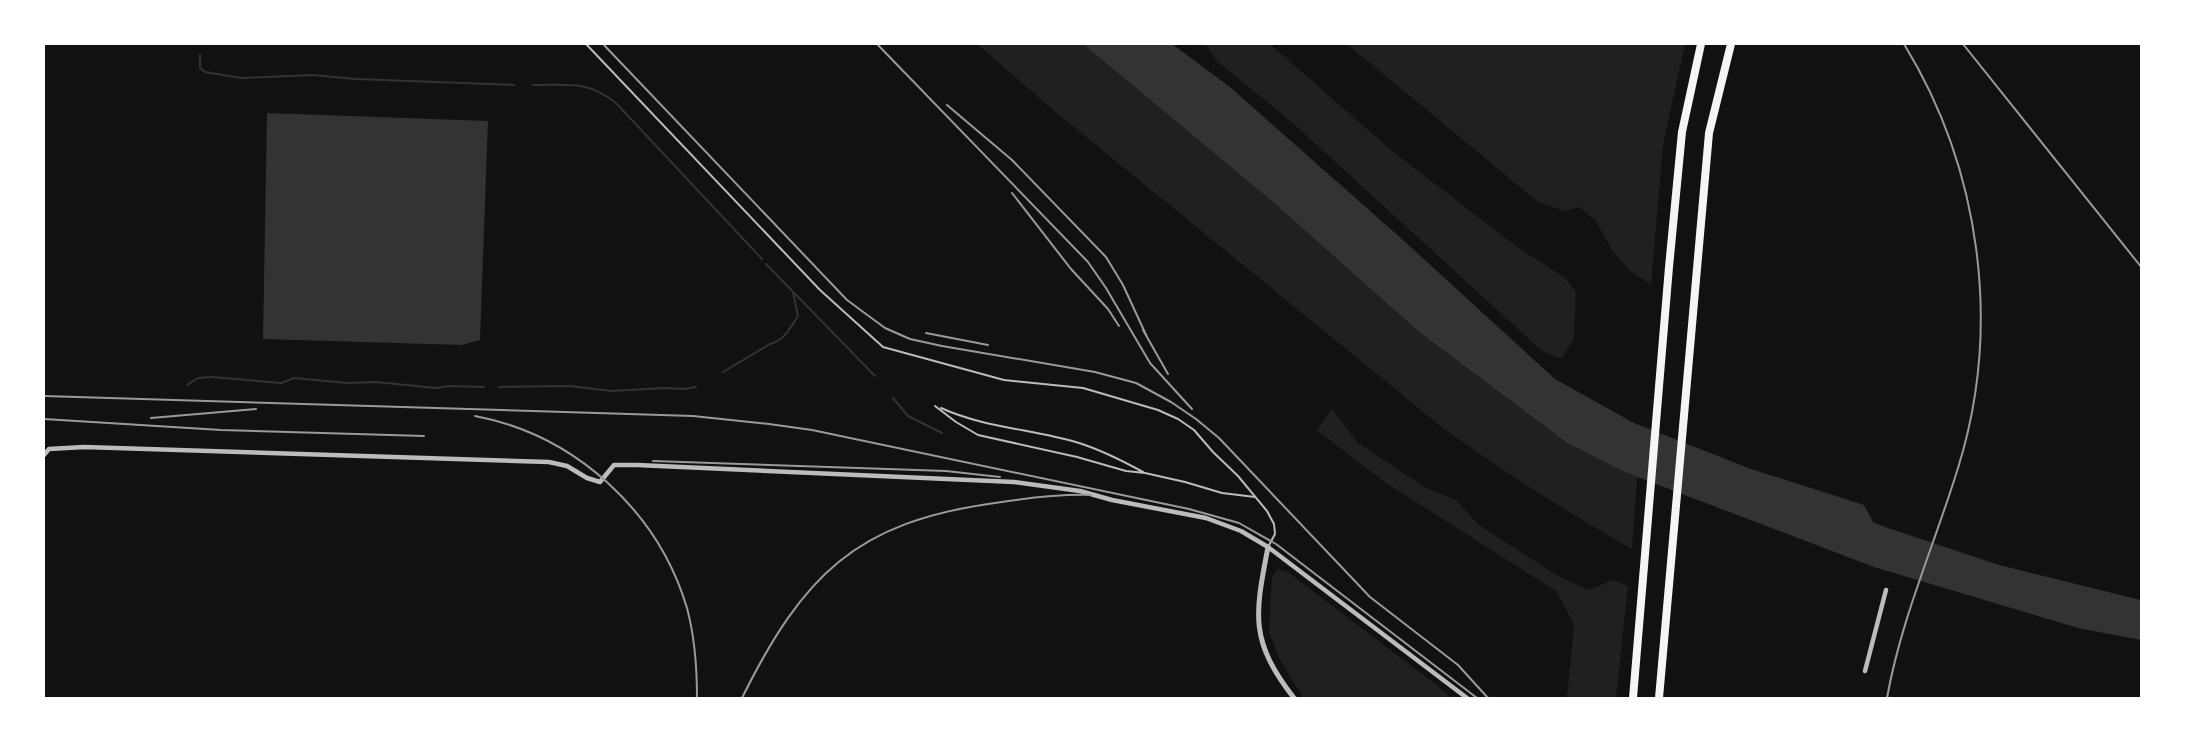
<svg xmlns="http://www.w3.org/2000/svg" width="2185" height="742" viewBox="0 0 2185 742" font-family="'Work Sans',sans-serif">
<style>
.green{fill:#202020}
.water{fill:#333}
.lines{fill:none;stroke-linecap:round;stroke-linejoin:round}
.stream{stroke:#333;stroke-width:2}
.service{stroke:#bcbcbc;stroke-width:2}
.minor{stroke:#bcbcbc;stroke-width:4.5}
.tertiary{stroke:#bcbcbc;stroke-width:5}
.motorway{stroke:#f5f5f5;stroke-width:8}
.rail{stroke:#9a9a9a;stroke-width:2}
</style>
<rect width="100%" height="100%" fill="#111"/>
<path class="green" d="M977,44H1083L1273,202L1419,332L1567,443L1637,477L1632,549C1567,512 1504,472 1443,428L1053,110Z
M1205,44H1270L1392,151L1520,249L1564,277L1576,292L1574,339L1561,359L1542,351L1295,125L1217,61Z
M1347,44H1685L1663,145L1651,284L1631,272L1612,250L1595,220L1579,207L1565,211L1538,202Z
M1332,409L1358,443L1426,488L1456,500L1479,525L1558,576L1589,590L1613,580L1628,586L1616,698H1567L1574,624L1556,591L1383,481L1317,430Z
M1278,569L1288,572L1439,687L1451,698H1303L1279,658L1269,632L1272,577Z"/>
<path class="water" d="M1083,44H1172L1230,87L1403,240L1555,379L1634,423L1751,469L1864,505L1873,522L1885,527L1999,565L2141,600V640L2078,628L1874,567L1627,473L1567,443L1419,332L1273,202Z
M267,113L488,121L480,340L462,345L263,339Z"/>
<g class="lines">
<path class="stream" d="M200,55V68L205,72L241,78L312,75L356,79L514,85
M533,85C569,85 587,80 616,103L762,259
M766,264L875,376
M723,372L770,344C784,341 790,328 798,316L793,292
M187,385L198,378L212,377L281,383L294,378L347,383L376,382L436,388L449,386L484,387
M499,387L570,386L611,391L665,388L684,389L696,387
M893,398L908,416L942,433"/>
<path class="service" d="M586,44L820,290L883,347L1004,380L1083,388L1158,410L1178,419L1194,430L1213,452L1238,476L1267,511L1274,524L1275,534L1268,547
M935,406L956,422L978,435L1077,457L1126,471L1145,473L1185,482L1222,493L1255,497
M941,408C985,428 1033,429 1079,443C1101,450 1123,461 1143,472"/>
<path class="minor" d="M44,455L49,449L84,447L549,462L567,466L587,478L600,482L614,465H637L1014,482L1080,491L1112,500L1206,518L1241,531L1268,547L1467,698
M1865,671L1886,590"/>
<path class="tertiary" d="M1268,547C1255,615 1249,640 1294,698"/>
<path class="motorway" d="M1633,698L1669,267L1682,132L1701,44
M1659,698L1709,133L1731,44"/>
<path class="rail" d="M603,44L847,300L885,328L910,339L942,346L1095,372L1136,383L1171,402L1196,419L1219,438L1370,597L1458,665L1488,698
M877,44L1088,262L1106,288L1150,363L1192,409
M1963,44L2142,268
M947,105L1012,160L1106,257L1123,285L1147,337
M1012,193L1071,269L1108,309L1119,326
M1143,330L1168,374
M926,333L988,345
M44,396L693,416L769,424L812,430L1189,509L1239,523L1276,544L1477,698
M475,416C575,435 658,511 687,608C695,638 697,668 697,698
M151,418L256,409
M44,419L221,430L424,436
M653,461L946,471L1000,477
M742,698C803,575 856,522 995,503C1027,498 1059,494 1091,495
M1887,698C1901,619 1934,546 1958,468C2002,327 1981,170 1904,44"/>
</g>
<rect width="2185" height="742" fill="none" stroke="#ffffff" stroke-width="90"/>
</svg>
